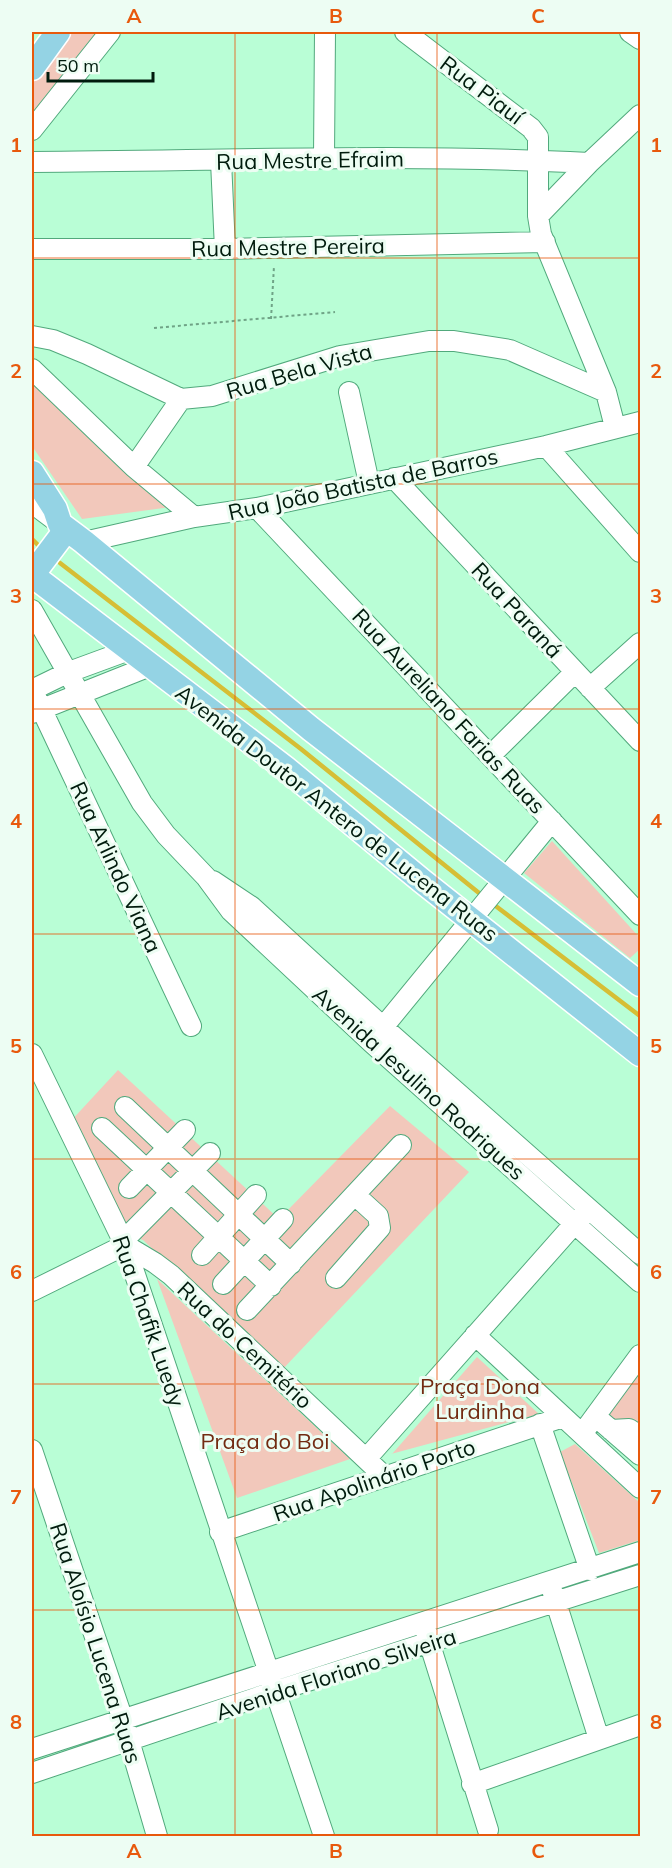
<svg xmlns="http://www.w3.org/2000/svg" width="672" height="1868" viewBox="0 0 672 1868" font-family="Mulish,sans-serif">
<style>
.green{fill:#f2c8bb}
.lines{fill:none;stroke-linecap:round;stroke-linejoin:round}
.stream{stroke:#d6be35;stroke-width:4.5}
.minor-casing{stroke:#51a97c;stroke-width:22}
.major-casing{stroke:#fff;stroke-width:27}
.path{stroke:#6fa386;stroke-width:2;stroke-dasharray:3 3;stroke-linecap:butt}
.minor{stroke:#fff;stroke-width:20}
.major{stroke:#94d3e4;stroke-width:24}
.grid{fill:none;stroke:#e8590c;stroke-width:1.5;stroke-opacity:0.55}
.labels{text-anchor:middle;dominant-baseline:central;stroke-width:6;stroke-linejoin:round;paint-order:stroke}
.street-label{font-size:22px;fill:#001b0d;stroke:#edfdf3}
.park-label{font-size:22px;fill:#722a11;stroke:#edfdf3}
.neatline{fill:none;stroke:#e8590c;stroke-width:2}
.grid-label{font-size:20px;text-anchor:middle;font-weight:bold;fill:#e8590c}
</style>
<rect width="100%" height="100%" fill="#b9fed6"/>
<path class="green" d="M69,32H101L32,120V83Z
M32,378L171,507L82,519L32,446Z
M552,841L640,938V949L630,958L524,873Z
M118,1070L279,1219L390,1106L469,1172L282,1370L143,1240L119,1231L69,1123Z
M157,1279L350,1459L237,1498Z
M477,1357L539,1414L391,1454H392Z
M640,1370V1465L598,1428Z
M575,1444L640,1503V1540L599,1553L560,1452Z"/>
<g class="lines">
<path class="stream" d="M32,539L40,547
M60,563L301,749L479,893
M497,907L640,1016"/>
<g class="minor-casing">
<path id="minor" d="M405,32L531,128L538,137V216L541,234L606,392L615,427
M630,32L640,39
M32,130L110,32
M324,157L325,32
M221,161L225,249
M32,162C217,161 403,153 589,163
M538,216L589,163L640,115
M32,249H225L545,242
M32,336L53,340L87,354L181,399L212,396L340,356L429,341H454L510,350L606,392
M32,369L134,467L194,517
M349,392L369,483
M546,446L640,552
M134,467L181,399
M394,478L640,741
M32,503L60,524
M257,508L640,915
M84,542L194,517L257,508L546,446L640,422
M32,610L142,803L166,835L206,877L231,911L371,1042L640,1282
M590,688L640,643
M32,689L191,1026
M32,690L69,672L129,650
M32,713L150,666
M492,754L574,673
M213,881L252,907L383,1027L640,1254
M375,1037L552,821
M32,1054L125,1245L324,1836
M125,1107L291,1264
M102,1128L271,1286
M129,1188L185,1130
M123,1241L210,1153
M125,1245L155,1263L171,1275L385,1477
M202,1255L256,1195
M336,1278L380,1228L378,1216L355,1195
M223,1284L283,1219
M32,1291L125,1245
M247,1310L401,1145
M475,1335L640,1488
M595,1416L640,1455
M540,1424L590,1570
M611,1430L629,1429L640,1436
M582,1434L640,1355
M32,1450L123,1720L157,1836
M366,1459L583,1214
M220,1532L563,1417
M553,1593L599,1739
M426,1632L488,1830
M32,1749L640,1552
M32,1773L276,1691L640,1575
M472,1784L640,1725"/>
</g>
<g class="major-casing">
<path id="major" d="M32,68L58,32
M32,473L55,509L60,524L84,542L311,729L640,984
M66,530L32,575L285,768L422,881L640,1054"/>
</g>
<path class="path" d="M271,319L274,266
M154,328L335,312"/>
<use href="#minor" class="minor"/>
<use href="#major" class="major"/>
</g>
<path class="grid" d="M235,32V1836M437,32V1836M32,258H640M32,484H640M32,709H640M32,934H640M32,1159H640M32,1384H640M32,1610H640"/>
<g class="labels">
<g class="street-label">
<text transform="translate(482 90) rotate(37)">Rua Piauí</text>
<text transform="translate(310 160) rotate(-1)">Rua Mestre Efraim</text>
<text transform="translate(288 247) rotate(-1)">Rua Mestre Pereira</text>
<text transform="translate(299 371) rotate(-16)">Rua Bela Vista</text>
<text transform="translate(363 484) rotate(-12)">Rua João Batista de Barros</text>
<text transform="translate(517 610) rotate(47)">Rua Paraná</text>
<text transform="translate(449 711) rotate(47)">Rua Aureliano Farias Ruas</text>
<text transform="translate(337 813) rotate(38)">Avenida Doutor Antero de Lucena Ruas</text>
<text transform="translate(116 867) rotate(65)">Rua Arlindo Viana</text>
<text transform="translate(419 1083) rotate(42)">Avenida Jesulino Rodrigues</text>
<text transform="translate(149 1321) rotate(71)">Rua Chafik Luedy</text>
<text transform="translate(245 1345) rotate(43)">Rua do Cemitério</text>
<text transform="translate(374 1480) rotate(-19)">Rua Apolinário Porto</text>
<text transform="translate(96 1643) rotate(72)">Rua Aloísio Lucena Ruas</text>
<text transform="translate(336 1674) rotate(-18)">Avenida Floriano Silveira</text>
</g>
<g class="park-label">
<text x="480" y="1386">Praça Dona<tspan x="480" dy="25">Lurdinha</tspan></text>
<text x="265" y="1441">Praça do Boi</text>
</g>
</g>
<rect width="672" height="1868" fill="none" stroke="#edfdf3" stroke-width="66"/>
<path d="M48 72v9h105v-9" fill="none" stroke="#001b0d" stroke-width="3"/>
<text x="57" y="72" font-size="18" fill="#001b0d" stroke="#edfdf3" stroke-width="4.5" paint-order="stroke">50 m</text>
<rect x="33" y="33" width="606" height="1802" class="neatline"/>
<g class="grid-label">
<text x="134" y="23">A</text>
<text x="336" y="23">B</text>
<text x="538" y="23">C</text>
<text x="16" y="152">1</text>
<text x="656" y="152">1</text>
<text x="16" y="378">2</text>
<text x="656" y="378">2</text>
<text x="16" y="603">3</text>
<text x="656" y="603">3</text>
<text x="16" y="828">4</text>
<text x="656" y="828">4</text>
<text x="16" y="1053">5</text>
<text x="656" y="1053">5</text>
<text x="16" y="1279">6</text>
<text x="656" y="1279">6</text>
<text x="16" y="1504">7</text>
<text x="656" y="1504">7</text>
<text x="16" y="1729">8</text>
<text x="656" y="1729">8</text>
<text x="134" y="1858">A</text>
<text x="336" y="1858">B</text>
<text x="538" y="1858">C</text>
</g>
</svg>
